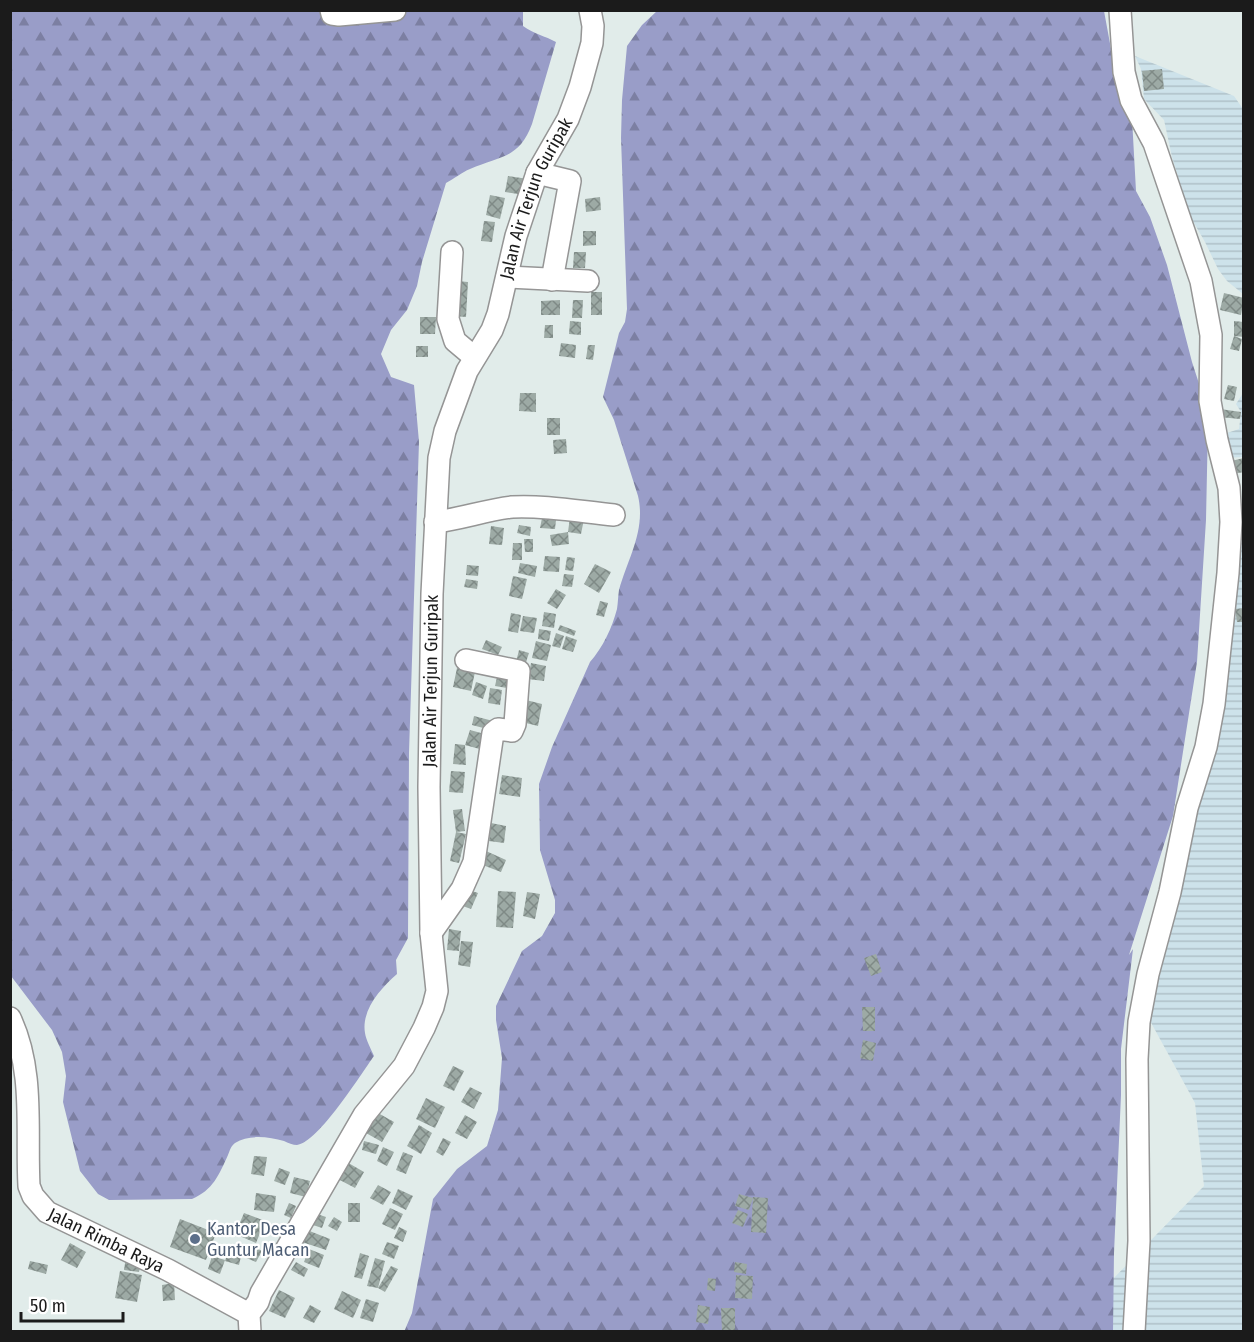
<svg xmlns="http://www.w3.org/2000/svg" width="1254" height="1342" viewBox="0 0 1254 1342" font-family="'Fira Sans Condensed',sans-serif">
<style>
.farmland{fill:url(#farmland-rules)}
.forest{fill:url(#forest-firs)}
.building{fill:url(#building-cross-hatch)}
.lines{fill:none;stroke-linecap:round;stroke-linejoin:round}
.minor-casing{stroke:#959595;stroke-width:24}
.minor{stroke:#fff;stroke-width:21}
.service-dot{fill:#5c6f8a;stroke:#fff;stroke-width:2}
.labels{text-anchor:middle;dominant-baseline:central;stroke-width:4.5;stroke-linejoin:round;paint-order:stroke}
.street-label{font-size:18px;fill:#1b1b1b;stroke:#fff}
.service-label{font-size:18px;fill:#4e5e75;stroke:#fff;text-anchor:start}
</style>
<defs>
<pattern id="farmland-rules" width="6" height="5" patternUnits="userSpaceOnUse" patternTransform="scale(1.5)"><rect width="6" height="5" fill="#cde2ea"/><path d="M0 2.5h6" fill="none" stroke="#afc1c8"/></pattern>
<pattern id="forest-firs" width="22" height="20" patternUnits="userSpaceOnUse" patternTransform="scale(1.5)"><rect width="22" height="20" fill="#999dc8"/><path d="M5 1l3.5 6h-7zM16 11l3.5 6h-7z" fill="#7c7fa2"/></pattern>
<pattern id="building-cross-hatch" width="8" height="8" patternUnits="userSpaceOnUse" patternTransform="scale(1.5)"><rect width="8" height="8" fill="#9daaa5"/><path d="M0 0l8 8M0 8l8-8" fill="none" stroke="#7f8a86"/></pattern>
</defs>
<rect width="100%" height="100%" fill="#e1ecea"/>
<path class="farmland" d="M1135,56L1234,96L1243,109V294L1227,281L1218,269L1205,242L1190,216L1172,157L1164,120L1144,99L1141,69Z
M1243,393V457L1226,458L1224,434L1239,429L1241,412L1236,404Z
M1243,504V1331L1061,1332L1204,1186L1195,1103L1137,997L1181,860L1195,742L1206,695L1211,623L1222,547L1235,506Z"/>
<path class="forest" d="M11,11H523V26C534,34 545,36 556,42L532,124C519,159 500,156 470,169C462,172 454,179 446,183L422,262L417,286L407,310L391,330L381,354L391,377L414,385L419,442L409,753L408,938L396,960L397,974C381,988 361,1010 365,1033C366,1040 371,1049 374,1056C361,1074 318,1143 297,1145C293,1145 288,1143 284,1141C269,1137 249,1134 235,1143C231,1146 230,1150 228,1155C219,1175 213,1190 192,1199L109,1200L98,1194L80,1171L63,1102L66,1076L62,1052L52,1030L11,976Z
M657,11H1104L1119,92L1131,100L1136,191L1150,217L1167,265L1192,362L1204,399L1208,423L1206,520L1197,662L1173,816L1129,955L1133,949L1121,1049V1095L1114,1253L1113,1331L404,1332L412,1313L433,1199L457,1169L487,1146L498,1110L502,1058L496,1020V1006L522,951L542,936L555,913V900L540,850L539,784L552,747L590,662C603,647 612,628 617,609C618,603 618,596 619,590C628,558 646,530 638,496L614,420L603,397L619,333L625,322L627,309L621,138L622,100L627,46L642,25Z"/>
<path class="building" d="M1162,69L1164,89L1144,91L1142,71Z
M508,176L528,179L525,195L505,192Z
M490,195L505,198L500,219L486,215Z
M600,197L601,210L586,212L585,199Z
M484,221L495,222L492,242L481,241Z
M583,231H596V245L583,246Z
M574,252H586L585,268H573Z
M457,281L468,282L466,317L455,316Z
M591,292H602V315H591Z
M1224,293L1244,298L1241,315L1220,310Z
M560,300V315H541V301Z
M573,300H583L582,318H572Z
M420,317H436L435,334H420Z
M570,321L581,322V335L569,334Z
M1234,321L1244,322V337L1234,336Z
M545,325H553V338H544Z
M1234,336L1242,339L1239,351L1230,349Z
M561,343L576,345L575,358L559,356Z
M588,345H595L593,360L586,359Z
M416,346H428V357H416Z
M1228,385L1237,387L1234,401L1224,399Z
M520,393H536V412L519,411Z
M1220,409L1241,412L1240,419L1219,417Z
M547,418H560V435H547Z
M566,439L567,453L554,454L553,440Z
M1244,458V472L1233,474L1231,461Z
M570,517L584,519L581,534L568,532L569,544L552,546L550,535L568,532Z
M542,518L556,520L555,529L540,528Z
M519,525L531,527L530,536L517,533Z
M491,526L504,528L502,545L489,544Z
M524,539H533V552H525Z
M513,543H522V560H512Z
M545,556L560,557L559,572L543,571Z
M567,557L575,558L573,571L565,570Z
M520,563L537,566L535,577L518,573Z
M595,564L611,572L599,593L584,584Z
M467,565L479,566L478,576L466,575Z
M564,574L574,575L572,587L562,586Z
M513,576L527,579L522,599L509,596Z
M466,579L478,581L477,589L464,587Z
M556,589L566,595L557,609L547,603Z
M600,601L608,603L604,617L596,615Z
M1244,608V622H1237L1235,609Z
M544,612L556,614L554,628L542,626Z
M511,613L521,615L518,633L508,631Z
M523,616L537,618L534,633L520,631Z
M560,625L576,631L574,636L558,630Z
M539,629L551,631L549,641L538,639Z
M556,633L564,636L560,648L552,646Z
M566,636L577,640L573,652L562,649Z
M486,640L502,647L498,655L482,649Z
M536,641L551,645L547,661L532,658Z
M519,650L529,653L525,665L516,662Z
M531,663L546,666L544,681L528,679Z
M457,668L475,672L471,691L453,687Z
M499,668L514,671L512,704L505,703L507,688L495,686Z
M476,682L487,686L483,699L472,695Z
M490,688L502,690L500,705L488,703Z
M522,699L542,704L538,726L518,721Z
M474,716L493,721L491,730L472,725Z
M470,730L492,736L487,751L465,745Z
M455,744L465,745L466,765L453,764Z
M451,771L465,772L463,793L449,792Z
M502,775L522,778L520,797L499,794Z
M462,809L465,831L456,832L453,810Z
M491,823L506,826L504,843L489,841Z
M456,832L466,834L459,863L450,861Z
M486,851L506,860L501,872L480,864Z
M466,889L478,893L471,909L460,905Z
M498,891L516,892L513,928L496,927Z
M527,892L540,894L535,919L523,916Z
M449,929L461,931L459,951L447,950Z
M461,941L473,942L470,967L458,965Z
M876,954L882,972L871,976L864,958Z
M862,1007H875V1031H863Z
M863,1040L876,1043L873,1061L860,1058Z
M453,1066L464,1071L454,1091L443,1086Z
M470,1087L482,1093L474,1109L461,1102Z
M426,1098L445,1107L435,1128L416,1119Z
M378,1113L394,1122L382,1142L366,1133Z
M465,1115L477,1122L467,1139L455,1133Z
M419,1125L432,1133L421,1154L407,1146Z
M443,1138L451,1142L443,1156L436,1152Z
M364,1141L379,1145L376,1154L362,1150Z
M383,1147L394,1152L387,1166L377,1161Z
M403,1152L413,1156L406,1174L396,1170Z
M254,1156L267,1157L264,1176L251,1174Z
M345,1161L364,1172L355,1188L336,1178Z
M279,1168L290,1172L285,1185L274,1181Z
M294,1177L310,1181L306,1197L290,1193Z
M378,1185L391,1192L383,1205L370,1198Z
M398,1189L413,1196L406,1210L392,1203Z
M256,1193L276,1196L274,1212L254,1210Z
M739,1194L753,1198L749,1210L735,1206Z
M753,1197L768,1198L766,1233L751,1232Z
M289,1203L296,1206L291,1218L284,1215Z
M348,1203H360V1222H348Z
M390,1208L403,1214L395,1230L382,1224Z
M738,1210L748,1214L743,1227L732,1223Z
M244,1213L265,1221L256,1243L235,1234Z
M314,1213L326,1217L322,1228L310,1224Z
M334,1217L342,1222L337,1231L328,1226Z
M180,1219L216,1233L206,1260L170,1247Z
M399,1227L407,1231L403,1242L394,1238Z
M307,1230L330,1239L326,1250L302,1242Z
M387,1242L399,1246L394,1259L382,1254Z
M70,1243L86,1252L77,1268L61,1260Z
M250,1245L262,1251L256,1262L244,1257Z
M229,1248L242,1252L239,1265L225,1261Z
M309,1249L324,1255L319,1268L304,1262Z
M360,1253L369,1256L362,1279L354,1277Z
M212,1256L225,1260L220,1274L208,1269Z
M126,1257L142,1259L139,1272L124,1270Z
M375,1258L385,1261L378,1288L367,1286Z
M30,1261L48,1265L46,1274L28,1269Z
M296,1262L308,1269L304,1277L291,1270Z
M735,1262L747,1264L746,1274L734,1272Z
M391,1266L398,1269L385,1292L378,1288Z
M120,1271L142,1275L137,1302L115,1298Z
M736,1275L753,1276L752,1299L735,1298Z
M708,1278L716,1279L715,1291L707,1290Z
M174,1283L175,1300L163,1301L162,1285Z
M279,1290L295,1298L285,1318L269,1311Z
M342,1291L361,1300L353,1318L334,1309Z
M366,1299L379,1303L373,1322L360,1318Z
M310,1305L321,1311L314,1323L303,1318Z
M698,1305L710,1307L708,1324L696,1322Z
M721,1308H735V1331L722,1332Z"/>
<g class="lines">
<g class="minor-casing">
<g id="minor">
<path d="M331,10L332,14L339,15L395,10"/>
<path d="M1120,10L1124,72L1131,100L1154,143L1201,281L1211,335L1210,401L1217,440L1229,488L1231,522L1228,573L1214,704L1206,747L1187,808L1170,892L1148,974L1139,1022L1137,1059L1139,1241L1134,1332"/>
<path d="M537,173L570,181L552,280"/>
<path d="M452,252L448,319L455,341L474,357"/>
<path d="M507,277L588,281"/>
<path d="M435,522C461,519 486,510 512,507C544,505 582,512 614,515"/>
<path d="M431,933L462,889L474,862L493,733L498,729L512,731L515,724L519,671L466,660"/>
<path id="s1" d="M10,1018C35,1071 26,1130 29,1186L33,1196L47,1212L168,1270L249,1314"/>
<path id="s2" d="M250,1332L249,1314L258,1302L261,1293L364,1115L404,1066L424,1028L433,1007L437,991L431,933L429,787L432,594L439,458L445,431L467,371L492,330L498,314L516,236L537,173L568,119L580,87L592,43L593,26L590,10"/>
</g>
</g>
<use href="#minor" class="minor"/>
</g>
<circle class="service-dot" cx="195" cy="1239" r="6"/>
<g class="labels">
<g class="street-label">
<text stroke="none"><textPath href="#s2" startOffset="1206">Jalan Air Terjun Guripak</textPath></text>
<text stroke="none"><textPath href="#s2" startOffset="704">Jalan Air Terjun Guripak</textPath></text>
<text stroke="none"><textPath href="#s1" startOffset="268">Jalan Rimba Raya</textPath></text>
</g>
<g class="service-label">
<text x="207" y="1229">Kantor Desa<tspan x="207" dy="21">Guntur Macan</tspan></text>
</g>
</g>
<rect width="1254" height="1342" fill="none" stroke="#1b1b1b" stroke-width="24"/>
<path d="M21 1312v9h102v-9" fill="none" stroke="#1b1b1b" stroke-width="3"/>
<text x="30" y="1312" font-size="18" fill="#1b1b1b" stroke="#ffffff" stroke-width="4.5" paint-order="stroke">50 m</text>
</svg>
